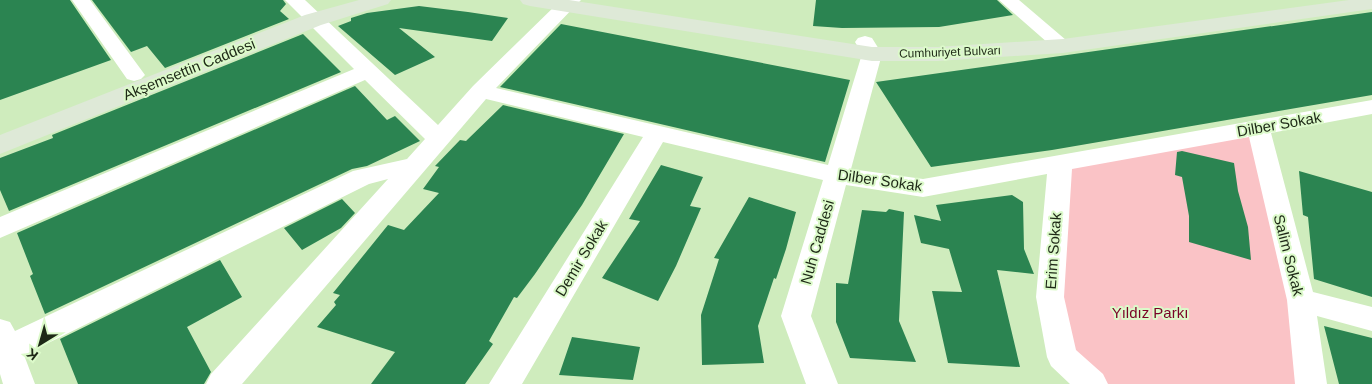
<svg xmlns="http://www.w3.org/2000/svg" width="1372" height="384" viewBox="0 0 1372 384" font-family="Helvetica,sans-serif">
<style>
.green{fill:#fac3c6}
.building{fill:#2b8451}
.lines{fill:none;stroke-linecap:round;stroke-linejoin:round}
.minor{fill:#fff;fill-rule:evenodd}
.secondary{fill:#dee9d7;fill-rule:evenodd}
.labels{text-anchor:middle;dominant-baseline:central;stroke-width:4;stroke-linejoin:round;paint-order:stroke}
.far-street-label{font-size:12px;fill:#1d2816;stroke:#dcfaca}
.street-label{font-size:15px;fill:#1d2816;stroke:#dcfaca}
.park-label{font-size:15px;fill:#7a0227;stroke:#dcfaca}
</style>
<rect width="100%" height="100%" fill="#cfecbd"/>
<path class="green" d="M1258,128L1311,384H1092L1062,357L1060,164Z"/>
<path class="building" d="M0,0H70L111,60L0,100Z
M92,0H283L286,4L280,11L289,19L165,68L147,46L131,52Z
M816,0H997L1013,15L939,27L842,28L813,26Z
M419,6L468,12L508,18L492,41L399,28L435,57L395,75L338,26L351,21V18L367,13Z
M1372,12V95L1052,150L931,167L876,82Z
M561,24L850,80L825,162L500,87Z
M303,34L341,72L9,211L0,190V158L53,138L52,135Z
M355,86L387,120L395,116L420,141L367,166L352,169L45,314L30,276L33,274L17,233Z
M503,105L624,134L582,205L535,274L517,298L514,297L489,341L493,344L465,384H371L395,352L317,327L336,305L334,302L340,295L333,293L388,225L404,230L439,193L423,189L439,167L435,166L460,140L466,141Z
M1182,151L1234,163L1238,191L1248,227L1251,260L1189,242V216L1182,177L1175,175L1177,152Z
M661,165L703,177L690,206L701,208L676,266L658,301L602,278L640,221L629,219Z
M1299,171L1372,192V297L1314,279L1308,217L1303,215Z
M1012,195L1023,202L1024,249L1034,274L997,270L1020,367L948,363L932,291L962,292L949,249L921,243L914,215L941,221L936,205Z
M749,197L796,212L786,249L776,279L774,278L758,326L764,363L702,365L701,315L719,259L714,258Z
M342,199L355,213L341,228L302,250L284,228Z
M889,209L904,212L899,321L916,362L850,358L836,322V283L848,284L862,210L886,212Z
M220,260L242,297L187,327L211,372L204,384H78L60,339Z
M1324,326L1372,338V384H1339Z
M572,337L640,347L633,380L559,375Z"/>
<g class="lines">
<path class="minor" d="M72,0H90L145,75L141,79L134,81L127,79Z
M285,0H305L438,125L473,86L561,0H581L496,88L828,165L862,54L855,42L858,38L865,36L872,38L882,54L851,169L923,179L1372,100V114L1271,133L1313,292L1372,307V331L1317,316L1327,384H1295L1287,300L1249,137L1072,169L1064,297L1076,350L1103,374L1108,384H1070L1051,366L1047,357L1036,297L1047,174L923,197L846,185L811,316L838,384H806L781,316L823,180L663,142L522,384H489L643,137L486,99L242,384H206L211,374L388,179L369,184L24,355L35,384H3L0,374V319L10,322L15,331L353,171L407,159L425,139L365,80L0,238V217L354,69Z
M999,0H1019L1073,46L1070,50L1063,52L1056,50Z"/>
<path class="secondary" d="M359,0H391L388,4L321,25L0,154V135L305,15Z
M520,0H569L872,47H937L1063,39L1349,0H1372V9L1063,53L937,61H872L530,6L523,4Z"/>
</g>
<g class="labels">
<g class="far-street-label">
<text transform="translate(950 52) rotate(-2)">Cumhuriyet Bulvarı</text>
</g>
<g class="street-label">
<text transform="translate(189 69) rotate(-22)">Akşemsettin Caddesi</text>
<text transform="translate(1279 124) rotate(-10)">Dilber Sokak</text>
<text transform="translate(880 180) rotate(8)">Dilber Sokak</text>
<text transform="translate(817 242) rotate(-74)">Nuh Caddesi</text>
<text transform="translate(1053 251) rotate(-86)">Erim Sokak</text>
<text transform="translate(1289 255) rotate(76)">Salim Sokak</text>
<text transform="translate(581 258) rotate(-59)">Demir Sokak</text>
</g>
<g class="park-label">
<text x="1150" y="312">Yıldız Parkı</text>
</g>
</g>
<g transform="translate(40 344) rotate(217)" stroke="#dcfaca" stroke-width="4" paint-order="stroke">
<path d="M0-4L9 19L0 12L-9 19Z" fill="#1d2816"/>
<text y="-8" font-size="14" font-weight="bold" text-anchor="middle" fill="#1d2816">K</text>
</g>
</svg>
